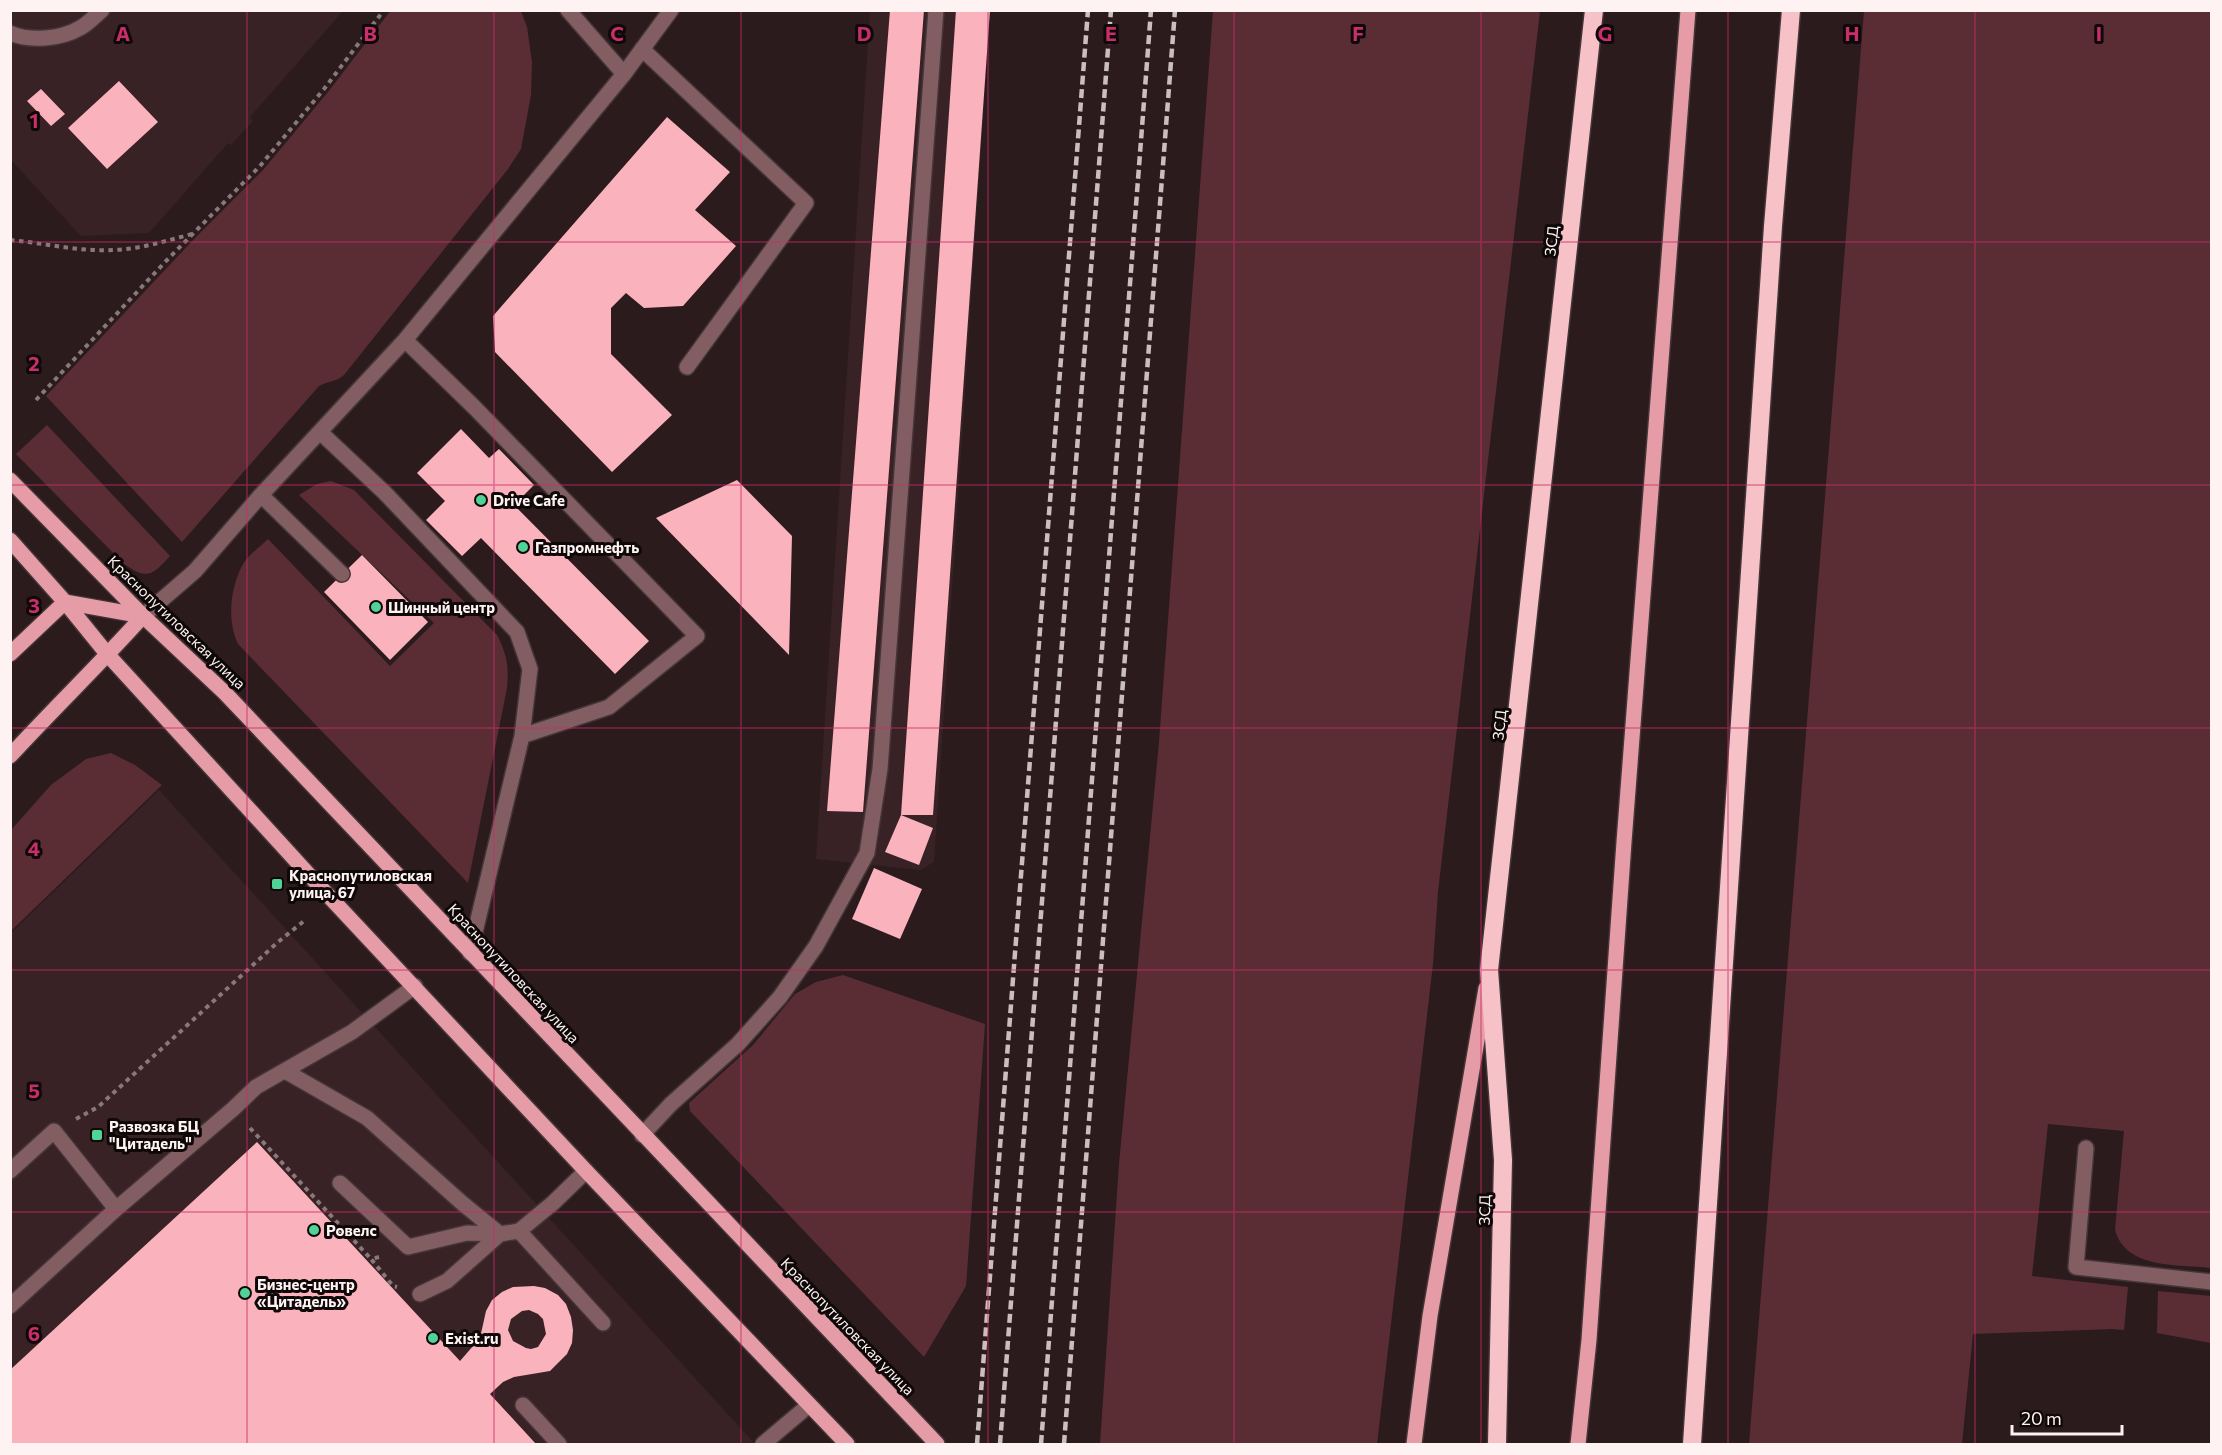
<svg xmlns="http://www.w3.org/2000/svg" width="2222" height="1455" viewBox="0 0 2222 1455" font-family="Commissioner,sans-serif">
<style>
.built{fill:#392226}
.green{fill:#5a2d35}
.building{fill:#fab2bc;fill-rule:evenodd}
.lines{fill:none;stroke-linecap:round;stroke-linejoin:round}
.minor-casing{stroke:#443537;stroke-width:18}
.major-casing{stroke:#443537;stroke-width:18}
.highway-casing{stroke:#443537;stroke-width:21}
.path{stroke:#87797b;stroke-width:4;stroke-dasharray:4.5 4.5;stroke-linecap:butt}
.minor{stroke:#825e63;stroke-width:15}
.major{stroke:#e69ca6;stroke-width:15}
.highway{stroke:#f7c1c8;stroke-width:18}
.rail{stroke:#cbbebf;stroke-width:4.5;stroke-dasharray:9 4.5;stroke-linecap:butt}
.grid{fill:none;stroke:#c82e6a;stroke-width:1.5;stroke-opacity:0.55}
.poi-dot{fill:#51d398;stroke:#0f0808;stroke-width:2}
.labels{text-anchor:middle;dominant-baseline:central;stroke-width:6;stroke-linejoin:round;paint-order:stroke}
.street-label{font-size:15px;fill:#fef2f3;stroke:#0f0808}
.poi-label{font-size:15px;font-weight:bold;fill:#fef2f3;stroke:#0f0808;text-anchor:start}
.grid-label{font-size:20px;text-anchor:middle;font-weight:bold;fill:#c82e6a;stroke:#0f0808;stroke-width:6;stroke-linejoin:round;paint-order:stroke}
</style>
<rect width="100%" height="100%" fill="#2b1b1d"/>
<path class="built" d="M11,11H343L250,117L253,121L231,145L228,143L149,233L81,236L11,160Z
M870,11H990L934,862L920,870L816,859Z
M159,790L755,1444H11V933Z"/>
<path class="green" d="M391,10L521,11L527,27L532,62L531,95L521,149L508,169L344,375C337,382 327,381 319,386L182,542L46,396L196,237L263,170L328,92Z
M1213,11H1540L1438,892L1433,964L1377,1444H1100L1119,1164L1159,742Z
M1864,11H2211V1268C2179,1264 2126,1270 2115,1230L2124,1131L2048,1124L2032,1276L2128,1287L2124,1330L2112,1329L1973,1334L1962,1444H1749Z
M47,425L170,556C152,576 147,580 124,564L16,454Z
M331,481L354,490L497,635C507,654 509,667 507,688L468,883L238,644C227,621 230,589 242,566C247,556 260,547 268,539L390,666L434,623L299,495L317,484Z
M111,753L135,765L162,785L11,931V830L51,785L86,759Z
M843,975L985,1024L966,1286L924,1357L690,1111L689,1103L753,1045L795,994L816,982Z
M2158,1291L2211,1296V1343L2157,1333Z"/>
<path class="building" d="M890,10H924L863,812L827,811Z
M956,10H990L933,815H901Z
M119,81L158,122L107,169L68,128Z
M41,89L65,114L51,126L27,101Z
M667,117L730,172L695,210L736,246L683,306L644,308L626,293L611,308V354L672,415L612,472L495,352L493,316Z
M461,429L489,458L499,449L534,485L514,505L649,641L615,674L481,538L462,556L426,520L445,501L417,473Z
M737,480L792,536L789,655L656,518Z
M362,555L428,622L390,660L324,592Z
M901,815L933,828L919,865L885,852Z
M874,868L922,889L900,939L852,919Z
M257,1142L460,1361L480,1338L486,1311L492,1300L502,1292L513,1287L534,1286L545,1288L558,1295L566,1304L571,1317L573,1330L572,1343L567,1354L550,1371L514,1377L503,1382L490,1394L536,1444H10V1370ZM529,1310L538,1314L543,1319L546,1334L538,1347L531,1349L526,1348L513,1341L508,1330L511,1319L522,1311Z"/>
<g class="lines">
<g class="minor-casing">
<path id="minor" d="M568,10L624,74
M10,33C30,42 61,39 80,28C88,24 95,16 102,10
M642,49L806,203L687,367
M405,340L474,407L697,636L609,707L522,736
M320,432L385,493L517,632L530,669L522,736L470,953
M261,495L342,574
M143,616L195,571L261,495L405,340L624,74L671,10
M285,1071L367,1118L462,1203L500,1234
M642,1135L671,1104L738,1044L780,997L816,946L867,853L880,769L936,10
M2086,1148L2076,1267L2212,1282
M10,1171L54,1131L116,1209
M340,1183L408,1247L467,1233L500,1234
M519,1231L603,1323
M420,1294L447,1281L500,1234L519,1231L553,1203L586,1171
M10,1306L116,1209L233,1109L256,1087L352,1032L415,986
M523,1405L559,1444
M763,1444L808,1406"/>
</g>
<g class="major-casing">
<path id="major" d="M10,480L143,616L225,693L937,1444
M10,540L65,602L108,655L310,876L586,1171L847,1444
M65,602L143,616
M10,654L65,602
M10,756C54,708 100,664 143,616
M1414,1444L1430,1316L1486,988
M1578,1444L1589,1340L1624,842L1688,10"/>
</g>
<g class="highway-casing">
<path id="highway" d="M1497,1444L1503,1160L1489,970L1594,10
M1692,1444L1773,226L1791,10"/>
</g>
<path class="path" d="M10,240C45,243 79,252 114,250C140,249 166,241 192,234
M36,400L166,261L260,166L324,89L384,10
M76,1119L98,1107L278,942L304,921
M250,1128L371,1259
M379,1257L371,1259L393,1286L397,1287"/>
<use href="#minor" class="minor"/>
<use href="#major" class="major"/>
<use href="#highway" class="highway"/>
<path class="rail" d="M977,1444L1088,10
M1000,1444L1111,10
M1041,1444L1151,10
M1064,1444L1175,10"/>
</g>
<path class="grid" d="M247,10V1444M494,10V1444M741,10V1444M988,10V1444M1234,10V1444M1481,10V1444M1728,10V1444M1975,10V1444M10,242H2212M10,485H2212M10,728H2212M10,970H2212M10,1212H2212"/>
<g class="poi-dot">
<circle cx="481" cy="500" r="6"/>
<circle cx="523" cy="547" r="6"/>
<circle cx="376" cy="607" r="6"/>
<rect x="271" y="878" width="12" height="12" rx="3"/>
<rect x="91" y="1129" width="12" height="12" rx="3"/>
<circle cx="314" cy="1230" r="6"/>
<circle cx="245" cy="1293" r="6"/>
<circle cx="433" cy="1338" r="6"/>
</g>
<g class="labels">
<g class="street-label">
<text transform="translate(1551 241) rotate(-84)">ЗСД</text>
<text transform="translate(177 622) rotate(44)">Краснопутиловская улица</text>
<text transform="translate(1499 725) rotate(-84)">ЗСД</text>
<text transform="translate(514 973) rotate(47)">Краснопутиловская улица</text>
<text transform="translate(1484 1210) rotate(-89)">ЗСД</text>
<text transform="translate(848 1326) rotate(46)">Краснопутиловская улица</text>
</g>
<g class="poi-label">
<text x="493" y="500">Drive Cafe</text>
<text x="535" y="547">Газпромнефть</text>
<text x="388" y="607">Шинный центр</text>
<text x="289" y="875">Краснопутиловская<tspan x="289" dy="17">улица, 67</tspan></text>
<text x="109" y="1126">Развозка БЦ<tspan x="109" dy="17">"Цитадель"</tspan></text>
<text x="326" y="1230">Ровелс</text>
<text x="257" y="1284">Бизнес-центр<tspan x="257" dy="17">«Цитадель»</tspan></text>
<text x="445" y="1338">Exist.ru</text>
</g>
</g>
<g class="grid-label">
<text x="123" y="41">A</text>
<text x="370" y="41">B</text>
<text x="617" y="41">C</text>
<text x="864" y="41">D</text>
<text x="1111" y="41">E</text>
<text x="1358" y="41">F</text>
<text x="1605" y="41">G</text>
<text x="1852" y="41">H</text>
<text x="2099" y="41">I</text>
<text x="34" y="128">1</text>
<text x="34" y="371">2</text>
<text x="34" y="613">3</text>
<text x="34" y="856">4</text>
<text x="34" y="1098">5</text>
<text x="34" y="1341">6</text>
</g>
<rect width="2222" height="1455" fill="none" stroke="#fef2f3" stroke-width="24"/>
<path d="M2012 1425v9h110v-9" fill="none" stroke="#fef2f3" stroke-width="3"/>
<text x="2021" y="1425" font-size="18" fill="#fef2f3" stroke="#0f0808" stroke-width="4.5" paint-order="stroke">20 m</text>
</svg>
